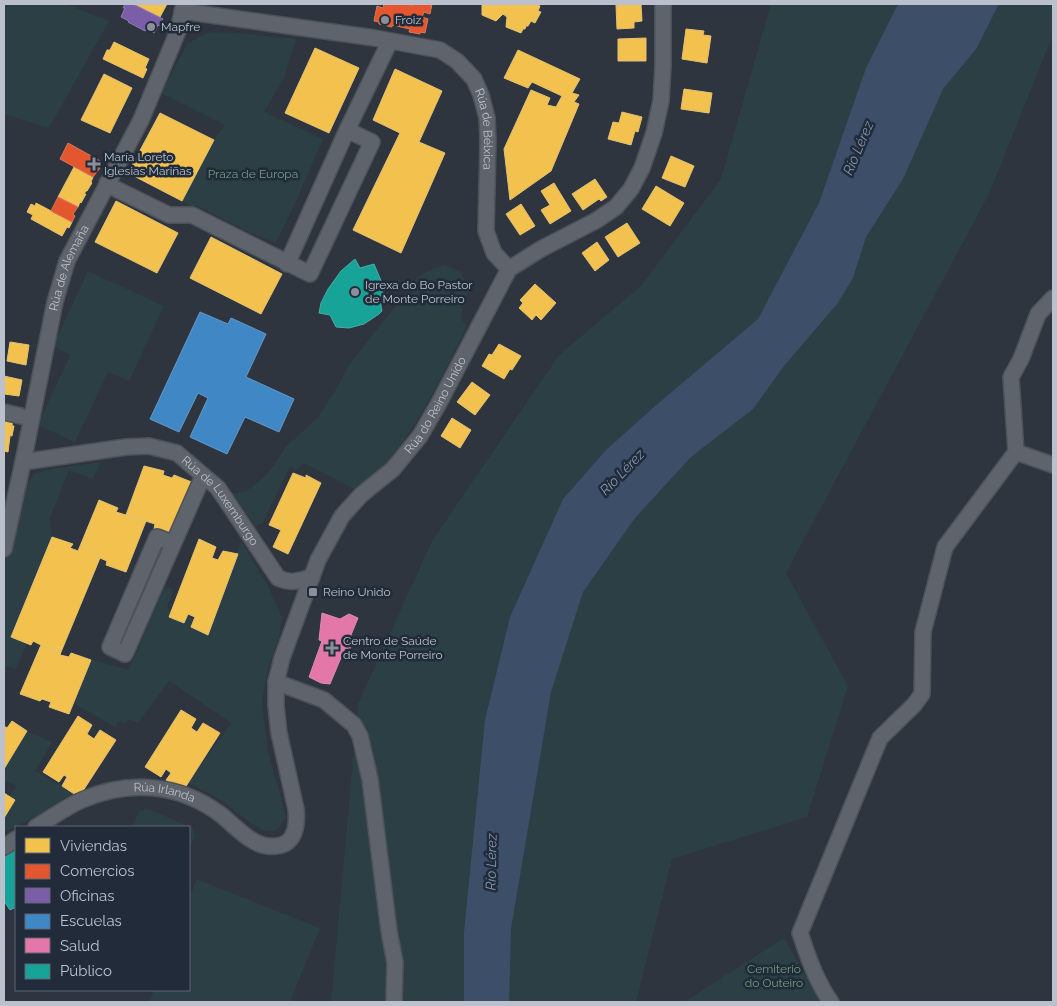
<svg xmlns="http://www.w3.org/2000/svg" width="1057" height="1006" viewBox="0 0 1057 1006" font-family="Raleway,sans-serif">
<style>
.green{fill:#2b3f44}
.water{fill:#3d4e69}
.homes{fill:#f2c14e;stroke:#e1c174}
.shops{fill:#e4572e;stroke:#d7775e}
.offices{fill:#7b5ea7;stroke:#8e7cb2}
.schools{fill:#3f88c5;stroke:#6499c7}
.health{fill:#e377a8;stroke:#d78db3}
.public{fill:#17a398;stroke:#48aca8}
.lines{fill:none;stroke-linecap:round;stroke-linejoin:round}
.street-casing{stroke:#4d5158;stroke-width:18}
.street{stroke:#5f636b;stroke-width:15}
.poi-dot{fill:#89909b;stroke:#212b39;stroke-width:2}
.labels{text-anchor:middle;dominant-baseline:central;stroke-width:5;stroke-linejoin:round;paint-order:stroke}
.poi-label{font-size:12px;fill:#bac1cd;stroke:#212b39;text-anchor:start}
.street-label{font-size:12px;fill:#bac1cd;stroke:#212b39}
.park-label{font-size:12px;fill:#719e7c;stroke:#212b39}
.water-label{font-size:14px;font-style:italic;fill:#8297b3;stroke:#212b39}
</style>
<rect width="100%" height="100%" fill="#2e353e"/>
<path class="green" d="M4,4H66L109,21L49,128L4,114Z
M771,4H1053V35L989,194L786,573L848,686L807,817L672,859L636,1002H331L358,704L432,541L559,355L641,286L721,179Z
M224,32L296,39L284,78L264,112L323,139L297,199L276,243L250,233L195,205L193,208L182,201L214,140L225,125L161,93L173,72L187,44L206,33Z
M445,265L459,271L467,282L469,291L463,306L461,318L467,326C443,374 420,425 384,465C376,474 364,481 354,489L303,463L296,471L290,466L262,524H257V528L232,493L245,492L256,484L268,473L286,447L319,416L338,386L349,365L418,277L432,269Z
M88,271L164,306L129,381L108,372L75,442L38,425L70,355L53,346Z
M101,462L93,479L69,470L50,518L52,537L11,637L28,642L16,669L4,665V565L26,485L34,474L51,469Z
M241,541L267,584L282,617L280,635L267,672L262,702L268,752L286,816C283,821 280,829 273,831C260,835 234,809 223,802C212,794 199,789 188,783L231,723L169,681L138,723L129,719L125,724L118,721L115,727L75,704L87,658L129,670L164,587L173,589L167,608L210,625Z
M27,731L52,742L35,771L74,793L62,804L4,832V807L16,786L4,780V769Z
M146,808L193,828L195,836L189,848V827H132L139,812Z
M197,879L320,928L290,1002H149L154,990H189V899Z
M784,938L820,1002H684Z"/>
<path class="water" d="M898,4H999L976,49L943,89L903,179L866,237L853,278L837,304L784,366L753,409L691,457L635,518L583,592L551,692L511,929L509,1002H464V932L485,720L510,617L563,499L606,450L654,407L758,319L819,203L866,68Z"/>
<path class="homes" d="M133,4H167L160,17Z
M482,4H536L540,6L538,11L541,12L535,23L531,21L528,26H526L525,29H523L521,33L506,27L507,17L503,14L496,21L482,15Z
M641,4L642,21L634,22V28L617,29L616,5Z
M686,29L704,31L703,35L711,36L707,63L682,59Z
M646,38V61H618V39Z
M114,42L149,59L145,68L147,69L143,78L103,59L107,50H110Z
M315,48L359,68L329,133L285,113Z
M518,50L580,79L572,93L579,95L574,102L579,104L551,171L510,200L504,149L531,90L550,98L547,105L556,107L562,96L532,82L528,88L504,78Z
M395,69L442,91L419,142L445,153L401,253L353,230L400,133L373,120Z
M104,74L132,88L110,133L81,120Z
M684,89L712,93L709,113L681,109Z
M622,112L642,117L638,132L635,131L631,145L608,139L613,122L619,123Z
M160,113L214,140L182,201L128,173Z
M671,156L694,166L685,187L662,178Z
M74,167L93,177L91,182L92,183L87,191H86L84,194H86L81,203L80,202L78,207L58,197Z
M595,179L607,197L601,201L599,199L583,210L572,194Z
M554,183L571,211L550,224L541,210L550,205L541,191Z
M656,186L684,203L670,226L642,209Z
M116,201L178,233L157,273L95,242Z
M36,203L72,222L69,228L67,227L62,236L31,219L33,215L27,212L31,204L35,206Z
M521,204L535,226L520,235L506,214Z
M627,223L640,243L618,257L605,237Z
M211,237L282,274L261,314L190,278Z
M597,242L609,260L595,271L582,253Z
M535,284L556,303L541,320L536,315L532,320L519,308L523,303L520,300Z
M10,342L29,345L26,365L7,361Z
M499,344L521,356L512,370L510,369L504,379L482,366L489,354L492,355Z
M4,376L22,380L19,396L4,394Z
M472,382L490,395L475,415L457,402Z
M4,414L13,416L12,426H14L12,436L4,435Z
M452,418L471,430L460,448L441,436Z
M4,435L10,436L8,452L4,451Z
M144,466L164,471L163,475L172,478L174,475L194,483L173,535L154,529L155,524L126,515Z
M293,473L306,478V475L321,483L288,554L273,547L281,530L269,525Z
M99,500L118,508L116,512L146,521L126,572L106,565L107,561L100,558L83,539Z
M52,537L73,544L70,548L78,551L83,539L100,558L61,652L41,645L33,641L31,645L11,637Z
M199,539L216,547L212,558L218,560L223,551L238,554L208,635L191,627L195,617L188,614L184,623L169,617Z
M41,645L61,652L60,655L69,657L71,653L91,660L69,714L49,707L51,702L42,699L40,701L20,694Z
M181,710L196,719L191,728L197,732L203,723L220,733L183,791L166,780L171,773L166,769L161,777L145,767Z
M78,716L92,725L87,734L94,739L100,730L116,740L79,797L62,786L67,777L64,775L59,782L43,772Z
M12,721L27,731L4,769V726L7,728Z
M4,793L15,800L4,818Z"/>
<path class="shops" d="M384,4H406L413,6V4H432L430,14L424,12L422,17L428,19L425,33L420,32V34L409,32L410,29L392,25V27L379,24V22L374,21L377,6L383,8Z
M68,143L102,162L99,167L100,168L93,177L60,159Z
M58,197L78,207L73,214L75,216L72,222L51,211Z"/>
<path class="offices" d="M125,4H133L163,19L159,26L158,25L154,33L146,30L145,31L128,22L129,21L121,17L125,8H123Z"/>
<path class="schools" d="M200,312L228,324L231,318L266,334L246,377L294,399L279,432L245,417L227,454L190,437L208,398L198,393L179,432L150,419Z"/>
<path class="health" d="M322,613L340,619L349,614L358,618L351,635L350,649L345,648L330,684L321,683L309,677L322,641L319,640Z"/>
<path class="public" d="M355,259L360,268L374,264L382,283L383,296L381,306L382,311L379,314L364,324L349,328L336,327L330,315L319,313L321,303L328,289L341,271Z
M16,848V907L10,910L4,901V858Z"/>
<g class="lines">
<g class="street-casing">
<g id="street">
<path id="s1" d="M182,11L375,38L440,50L457,61L474,79L481,95L487,118L488,141L486,231L494,253L509,269"/>
<path d="M347,130L390,41"/>
<path d="M107,183L114,188L169,215H192L310,274L372,142L347,130L287,264"/>
<path d="M4,412L21,416"/>
<path d="M1016,452L1053,465"/>
<path id="s2" d="M23,462L126,447L149,446L177,453L218,488L278,578C292,584 298,581 312,577"/>
<path d="M173,543L157,537L110,647L125,654L203,476"/>
<path id="s3" d="M4,549L23,462L55,302L67,261L141,120L178,31L184,4"/>
<path d="M276,682L324,700L354,725L360,736L370,779L389,931L395,962L394,1002"/>
<path id="s4" d="M36,827C50,819 67,806 82,800C129,780 178,783 220,814C233,824 250,844 267,846C293,849 298,831 296,809L279,733L276,706V682L282,658L318,560L342,516L361,495L393,469L420,436L439,403L509,269L541,249L597,220L616,207L631,189L642,168L654,133L661,101L663,66V4"/>
<path d="M4,847L16,839"/>
<path d="M831,1002C816,981 808,957 800,933L880,738L914,705L922,694L923,632L945,547L1016,452L1011,377L1021,359L1038,314L1053,298"/>
</g>
</g>
<use href="#street" class="street"/>
</g>
<g class="poi-dot">
<circle cx="385" cy="20" r="5"/>
<circle cx="151" cy="27" r="5"/>
<path d="M91.5 156.5h5v5h5v5h-5v5h-5v-5h-5v-5h5z"/>
<circle cx="355" cy="292" r="5"/>
<rect x="308" y="587" width="10" height="10" rx="2.5"/>
<path d="M329.5 640.5h5v5h5v5h-5v5h-5v-5h-5v-5h5z"/>
</g>
<g class="labels">
<g class="poi-label">
<text x="395" y="20">Froiz</text>
<text x="161" y="27">Mapfre</text>
<text x="104" y="157">María Loreto<tspan x="104" dy="14">Iglesias Mariñas</tspan></text>
<text x="365" y="285">Igrexa do Bo Pastor<tspan x="365" dy="14">de Monte Porreiro</tspan></text>
<text x="323" y="592">Reino Unido</text>
<text x="343" y="641">Centro de Saúde<tspan x="343" dy="14">de Monte Porreiro</tspan></text>
</g>
<g class="street-label">
<text stroke="none"><textPath href="#s1" startOffset="358">Rúa de Bélxica</textPath></text>
<text stroke="none"><textPath href="#s3" startOffset="289">Rúa de Alemaña</textPath></text>
<text stroke="none"><textPath href="#s4" startOffset="768">Rúa do Reino Unido</textPath></text>
<text stroke="none"><textPath href="#s2" startOffset="221">Rúa de Luxemburgo</textPath></text>
<text stroke="none"><textPath href="#s4" startOffset="138">Rúa Irlanda</textPath></text>
</g>
<g class="park-label">
<text x="253" y="174">Praza de Europa</text>
<text x="774" y="969">Cemiterio<tspan x="774" dy="14">do Outeiro</tspan></text>
</g>
<g class="water-label">
<text transform="translate(858 148) rotate(-67)">Río Lérez</text>
<text transform="translate(622 472) rotate(-46)">Río Lérez</text>
<text transform="translate(491 862) rotate(-89)">Río Lérez</text>
</g>
</g>
<rect width="1057" height="1006" fill="none" stroke="#bac1cd" stroke-width="10"/>
<rect x="15" y="826" width="175" height="165" fill="#212b39" stroke="#5e6774"/>
<rect x="25" y="838" width="25" height="15" fill="#f2c14e" stroke="#5e6774"/>
<text x="60" y="851" font-size="15" fill="#bac1cd">Viviendas</text>
<rect x="25" y="864" width="25" height="15" fill="#e4572e" stroke="#5e6774"/>
<text x="60" y="876" font-size="15" fill="#bac1cd">Comercios</text>
<rect x="25" y="888" width="25" height="15" fill="#7b5ea7" stroke="#5e6774"/>
<text x="60" y="901" font-size="15" fill="#bac1cd">Oficinas</text>
<rect x="25" y="914" width="25" height="15" fill="#3f88c5" stroke="#5e6774"/>
<text x="60" y="926" font-size="15" fill="#bac1cd">Escuelas</text>
<rect x="25" y="938" width="25" height="15" fill="#e377a8" stroke="#5e6774"/>
<text x="60" y="951" font-size="15" fill="#bac1cd">Salud</text>
<rect x="25" y="964" width="25" height="15" fill="#17a398" stroke="#5e6774"/>
<text x="60" y="976" font-size="15" fill="#bac1cd">Público</text>
</svg>
